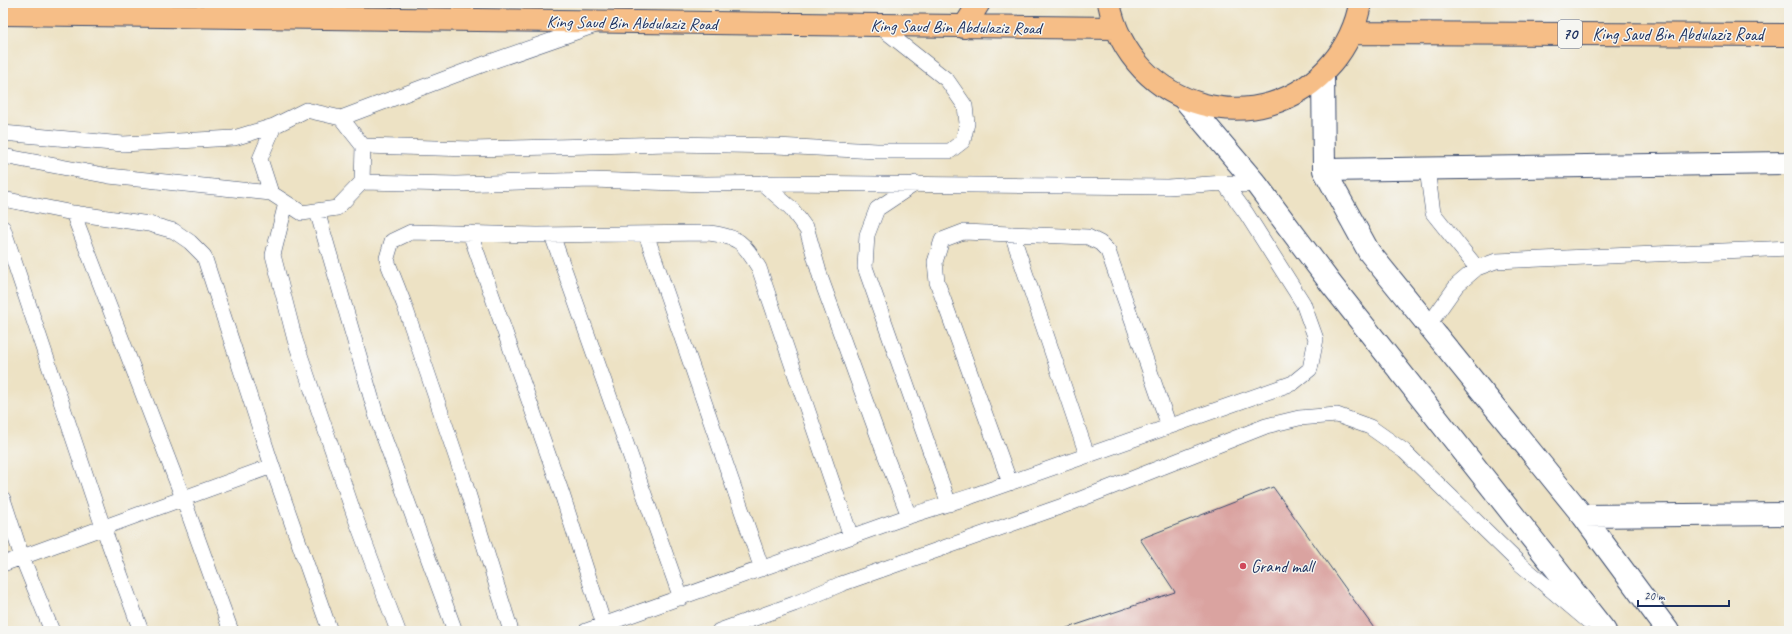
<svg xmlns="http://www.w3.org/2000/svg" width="1792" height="634" viewBox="0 0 1792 634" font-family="Caveat,sans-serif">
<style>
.building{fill:#daa3a0}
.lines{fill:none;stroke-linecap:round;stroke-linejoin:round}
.service-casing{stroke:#3a4a6d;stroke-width:16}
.minor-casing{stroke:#3a4a6d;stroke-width:24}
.trunk-casing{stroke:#3a4a6d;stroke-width:24}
.service{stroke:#fff;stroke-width:15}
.minor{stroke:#fff;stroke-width:22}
.trunk{stroke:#f6be87;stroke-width:22}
.poi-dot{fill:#d1495b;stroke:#f6f6f2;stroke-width:1.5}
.labels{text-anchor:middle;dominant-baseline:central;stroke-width:3;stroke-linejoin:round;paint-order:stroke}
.shield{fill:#f6f6f2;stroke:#5d6b8a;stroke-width:1}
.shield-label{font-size:16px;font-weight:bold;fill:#1b2f5e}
.street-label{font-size:17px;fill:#1b2f5e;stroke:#f6f6f2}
.poi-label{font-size:17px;fill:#1b2f5e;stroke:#f6f6f2;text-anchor:start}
</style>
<rect width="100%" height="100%" fill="#f6f6f2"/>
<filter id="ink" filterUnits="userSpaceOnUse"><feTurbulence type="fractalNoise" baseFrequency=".025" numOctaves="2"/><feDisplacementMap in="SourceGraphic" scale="8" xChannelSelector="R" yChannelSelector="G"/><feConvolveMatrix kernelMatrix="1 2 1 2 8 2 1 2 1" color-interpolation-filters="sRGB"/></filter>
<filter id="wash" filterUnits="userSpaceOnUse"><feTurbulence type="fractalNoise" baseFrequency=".012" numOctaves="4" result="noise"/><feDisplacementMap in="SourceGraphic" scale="16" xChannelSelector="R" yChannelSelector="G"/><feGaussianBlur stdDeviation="0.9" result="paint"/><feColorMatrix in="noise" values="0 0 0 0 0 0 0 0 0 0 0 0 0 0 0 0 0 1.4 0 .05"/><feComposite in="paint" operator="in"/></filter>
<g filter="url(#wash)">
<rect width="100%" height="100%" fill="#ede2c4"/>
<g id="blocks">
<path class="building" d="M1273,487L1376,631H1058L1175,592L1140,539Z"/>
</g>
</g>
<g filter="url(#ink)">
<use href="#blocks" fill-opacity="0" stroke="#3a4a6d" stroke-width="1"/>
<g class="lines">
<g class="service-casing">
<path id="service" d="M341,118L487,63L596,25
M3,133L123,144L234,138L274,126
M363,146L472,149L670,144L776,146L877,151H950L963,141L967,123L965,106L947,80L879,26
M3,156L109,176L271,193L302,213L337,208L362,182L363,146L341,118L306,110L274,126L260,159L271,193
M1427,169L1433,213L1477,268
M362,182L456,184L592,180L705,184L781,183L1168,187L1224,183L1257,185
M762,183L791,208L807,230L821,279L881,444L909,516
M916,183L877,209L867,235L865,267L949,504
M3,199L73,213L149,224L174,231L190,242L204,256L272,466L330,631
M286,203L273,255L295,340L354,514L398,631
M317,211L378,421L455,631
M73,213L183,498L231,631
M3,228L103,527L141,631
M470,233L562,494L604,625
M646,234L762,569
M1012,234L1087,455
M552,235L681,598
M1428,326L1457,285L1477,268L1496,261L1789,248
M1010,483L937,282L935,262L942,240L963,232L1088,237L1100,243L1108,251L1169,426
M3,499L22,557L52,631
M3,564L272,466
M511,631L462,474L404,304L389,266L387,258L392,241L411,232L537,235L709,233C740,237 743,242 759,268L851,537
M586,631L909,516L972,496L1293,383L1310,369L1316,339L1303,303L1246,213L1224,183
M719,631L794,604L841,584L1068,504L1266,426L1299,418L1337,415L1370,427L1404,451L1519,563L1588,621"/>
</g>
<g class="minor-casing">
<path id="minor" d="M1323,74L1324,170L1369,252L1583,516L1668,631
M1184,99L1257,185L1331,284L1605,631
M1324,170L1789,163
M1583,516L1789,514"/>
</g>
<g class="trunk-casing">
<path id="trunk" d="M1109,3C1130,110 1262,146 1332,63C1346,47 1357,24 1360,3
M3,14L1116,28
M964,27L979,3
M1351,33L1789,35"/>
</g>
<use href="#service" class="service"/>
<use href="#minor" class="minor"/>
<use href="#trunk" class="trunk"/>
</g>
</g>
<circle class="poi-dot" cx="1243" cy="566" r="4"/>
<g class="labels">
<rect class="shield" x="1558" y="20" width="24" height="28" rx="3"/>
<g class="shield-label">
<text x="1570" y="34">70</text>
</g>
<g class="street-label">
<text transform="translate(632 23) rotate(1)">King Saud Bin Abdulaziz Road</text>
<text transform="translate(956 27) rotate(1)">King Saud Bin Abdulaziz Road</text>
<text x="1678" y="34">King Saud Bin Abdulaziz Road</text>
</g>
<g class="poi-label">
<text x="1251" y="566">Grand mall</text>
</g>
</g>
<rect width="1792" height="634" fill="none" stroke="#f6f6f2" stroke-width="16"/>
<path d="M1638 600v6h91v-6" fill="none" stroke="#1b2f5e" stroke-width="2"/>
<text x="1644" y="600" font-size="12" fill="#1b2f5e" stroke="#f6f6f2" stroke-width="3" paint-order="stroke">20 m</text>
</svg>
